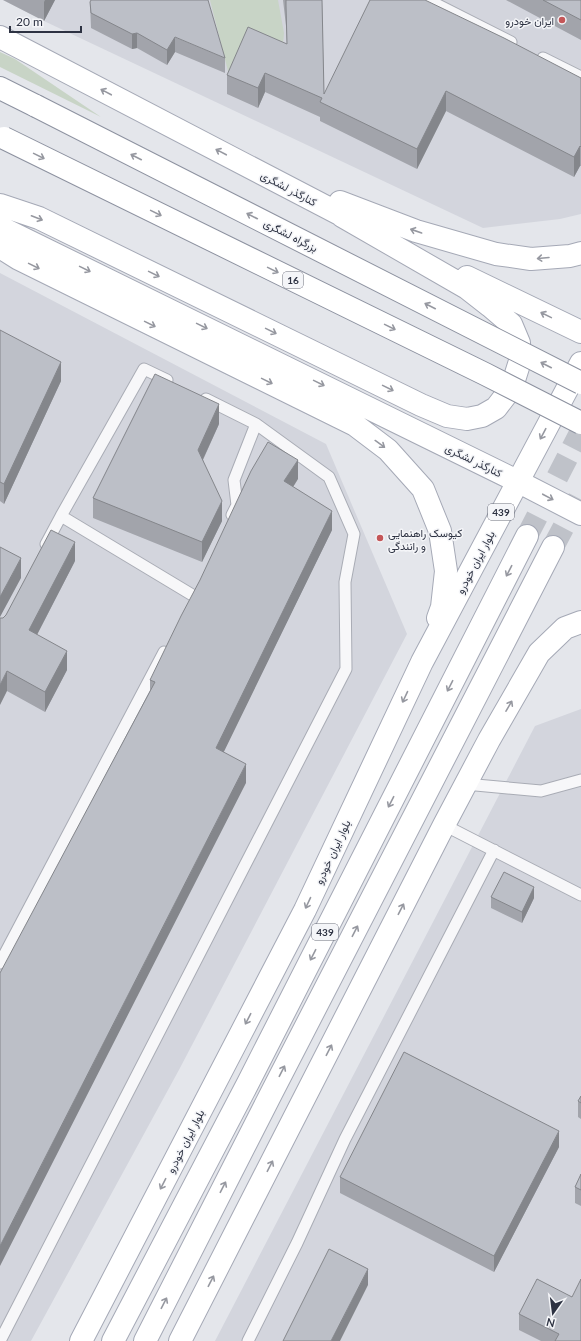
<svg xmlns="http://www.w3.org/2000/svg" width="581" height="1341" viewBox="0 0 581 1341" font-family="Lato,Vazirmatn,sans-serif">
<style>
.built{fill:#d3d5dd}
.green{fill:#c8d4c6}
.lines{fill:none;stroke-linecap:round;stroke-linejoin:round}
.primary-tunnel{stroke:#bfc2c9;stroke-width:22;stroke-dasharray:22 11;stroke-linecap:butt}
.lane-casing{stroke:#a9acb5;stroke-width:13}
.primary-casing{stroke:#a5a9b6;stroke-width:24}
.highway-casing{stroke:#8d92a0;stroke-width:24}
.lane{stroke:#f7f7f9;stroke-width:11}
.primary{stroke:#fff;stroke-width:22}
.highway{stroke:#fff;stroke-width:22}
.highway-bridge-casing{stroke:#8d92a0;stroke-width:24;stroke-linecap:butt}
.highway-bridge{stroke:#fff;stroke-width:22}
.wall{fill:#a2a4ab}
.shaded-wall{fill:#84868b}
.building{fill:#bcbfc7;stroke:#84868b}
.oneway{stroke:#9698a0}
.poi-dot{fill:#c45658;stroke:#f4f5f8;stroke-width:1.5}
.labels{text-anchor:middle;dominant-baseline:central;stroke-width:3;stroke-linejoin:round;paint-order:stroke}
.shield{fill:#f4f5f8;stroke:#696c79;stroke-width:1}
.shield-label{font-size:10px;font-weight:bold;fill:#2d3242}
.poi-label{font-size:11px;fill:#2d3242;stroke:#f4f5f8;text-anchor:end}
.street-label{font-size:11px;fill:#2d3242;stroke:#f4f5f8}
</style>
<rect width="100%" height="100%" fill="#e4e6eb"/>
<path class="built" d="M3,0H581V214L560,219L483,228L44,21Z
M0,273L326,444L407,634L180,1068L31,1341H0Z
M581,709V1341H215L535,726Z"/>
<path class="green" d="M210,0H278L284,33L282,55L232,74L228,71Z
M0,52L15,59L101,117L0,67Z"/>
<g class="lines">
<path class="primary-tunnel" d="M527,536L581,431
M553,547L581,494"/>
<g class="lane-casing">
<path id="lane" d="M428,0L511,42
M543,58L581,77
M232,515L237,505L234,480L256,424
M61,516L194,596
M46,544L61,516L144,369L167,380
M465,784L541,791L581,780
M444,825L581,895
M0,963L164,652
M0,1341L346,669L345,582L354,534L329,477L256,424L206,399
M248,1341L297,1243L345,1139L494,850"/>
</g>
<g class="primary-casing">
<path id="primary" d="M0,37L355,222
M340,202L416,231L496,254L531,259L570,256L581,253
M0,205L39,218L421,405L447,416L467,419L482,416L496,408L506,395L515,377L520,361L519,343L511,324L490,306L467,288L342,216
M0,227L517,481L581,514
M0,247L19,259L355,425L388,450L423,489L440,531L446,571L442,607L438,618
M467,277L581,332
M81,1341L305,910L422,662L581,363
M113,1341L248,1083L527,536
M145,1341L272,1092L553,547
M180,1341L444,825L489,740L539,653L565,628L581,622"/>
</g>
<g class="highway-casing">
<path id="highway" d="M0,88L36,106"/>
</g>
<use href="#lane" class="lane"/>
<use href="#primary" class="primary"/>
<use href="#highway" class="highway"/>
<g class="highway-bridge-casing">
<path id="highway-bridge" d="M36,106L581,383
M4,138L485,374L581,423"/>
</g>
<use href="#highway-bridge" class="highway-bridge"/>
</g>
<path class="wall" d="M3,0H55L44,21Z
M283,0H322L324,94L581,78V166H580L574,177L446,111L417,169L320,121V117L265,92L258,108L227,94V75L287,44L286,26Z
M506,0H581V40Z
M90,2L225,58V73L175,52L167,65L137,48L132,49L91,28Z
M0,330L61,381L4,504L0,501Z
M219,424L203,460L222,521L202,562L93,518V498Z
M298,479L293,487L332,530L223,752L246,783L150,691V680Z
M75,561L37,635L67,670L45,712L7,691L3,618Z
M491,897L534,898L522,923L491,908Z
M581,1096V1119L578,1117V1101Z
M559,1147L494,1272L340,1193V1177Z
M581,1174V1206L575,1203V1187Z
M572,1297L581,1341H541L519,1330V1314Z"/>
<path class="shaded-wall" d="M45,0H55L44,21V2Z
M137,33V48L132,49V34Z
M175,37V52L167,65V50Z
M265,73V92L258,108V88Z
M446,91V111L417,169V149Z
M580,146V166L574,177V157Z
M61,362V381L4,504V484Z
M219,404V424L198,470V450Z
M298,460V479L284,501V481Z
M222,501V521L202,562V542Z
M332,511V530L216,768V748Z
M75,542V561L29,650V630Z
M21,558V578L0,617V597Z
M67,651V670L45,712V692Z
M7,671V691L0,705V685Z
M246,764V783L0,1266V1246Z
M534,887V898L522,923V912Z
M559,1131V1147L494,1272V1256Z
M368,1269V1285L340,1341H331Z"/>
<path class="building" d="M91,0H208L225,58L175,37L167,50L137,33L132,34L91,13L90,2Z
M286,0H322L324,94L370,0H425L504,38L581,78V147L580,146L574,157L446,91L417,149L320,102L322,98L265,73L258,88L227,75L248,27L287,44L286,6Z
M543,0H581V20Z
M0,330L61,362L4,484L0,482Z
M155,374L219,404L198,450L222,501L202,542L93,498Z
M268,442L298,460L284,481L332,511L216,748L246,764L0,1246V973L155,682L150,680L181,616L200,580L251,471Z
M51,530L75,542L29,630L67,651L45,692L7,671L0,685V618H3L6,615Z
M0,547L21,558L0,597Z
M504,872L534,887L522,912L491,897Z
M404,1052L559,1131L494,1256L340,1177Z
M581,1096V1103L578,1101Z
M581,1174V1190L575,1187Z
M329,1249L368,1269L331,1341H283Z
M537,1279L572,1297L581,1279V1341H555L559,1334L519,1314Z"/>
<defs><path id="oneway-shaft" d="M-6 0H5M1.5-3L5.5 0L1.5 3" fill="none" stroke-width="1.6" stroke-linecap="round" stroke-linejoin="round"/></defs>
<g class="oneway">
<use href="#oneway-shaft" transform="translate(106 92) rotate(-152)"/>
<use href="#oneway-shaft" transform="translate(221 152) rotate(-152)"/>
<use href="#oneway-shaft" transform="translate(39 156) rotate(26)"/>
<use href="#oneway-shaft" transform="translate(136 157) rotate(-153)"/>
<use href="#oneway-shaft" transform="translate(156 213) rotate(26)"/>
<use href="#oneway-shaft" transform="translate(252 216) rotate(-153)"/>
<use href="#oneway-shaft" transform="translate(37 218) rotate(21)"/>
<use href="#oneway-shaft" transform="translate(416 231) rotate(-161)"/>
<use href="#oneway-shaft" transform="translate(543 258) rotate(175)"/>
<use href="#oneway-shaft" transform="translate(34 266) rotate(26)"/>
<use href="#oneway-shaft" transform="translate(85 269) rotate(26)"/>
<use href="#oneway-shaft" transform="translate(273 270) rotate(26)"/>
<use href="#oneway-shaft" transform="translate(154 274) rotate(26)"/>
<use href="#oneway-shaft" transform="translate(430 306) rotate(-153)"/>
<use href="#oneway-shaft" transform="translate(546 315) rotate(-154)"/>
<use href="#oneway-shaft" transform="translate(150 324) rotate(26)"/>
<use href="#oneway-shaft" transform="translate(202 326) rotate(26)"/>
<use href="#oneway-shaft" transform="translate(390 327) rotate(26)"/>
<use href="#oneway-shaft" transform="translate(271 331) rotate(26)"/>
<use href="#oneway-shaft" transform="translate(546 365) rotate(-153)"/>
<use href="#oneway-shaft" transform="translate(267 381) rotate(26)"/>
<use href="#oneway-shaft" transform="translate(319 383) rotate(26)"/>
<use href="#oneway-shaft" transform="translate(388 388) rotate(26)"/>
<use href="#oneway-shaft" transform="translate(543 434) rotate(118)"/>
<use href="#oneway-shaft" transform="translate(380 444) rotate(36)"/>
<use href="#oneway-shaft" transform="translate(548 497) rotate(28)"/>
<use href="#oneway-shaft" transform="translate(509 571) rotate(117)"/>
<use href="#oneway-shaft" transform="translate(450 686) rotate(117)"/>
<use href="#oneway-shaft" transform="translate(405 697) rotate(115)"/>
<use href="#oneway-shaft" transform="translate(509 706) rotate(-60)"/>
<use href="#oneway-shaft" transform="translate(391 802) rotate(117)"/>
<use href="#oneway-shaft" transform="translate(308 903) rotate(115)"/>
<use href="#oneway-shaft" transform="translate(401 909) rotate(-63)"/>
<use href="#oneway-shaft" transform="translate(355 931) rotate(-63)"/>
<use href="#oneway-shaft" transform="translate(313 955) rotate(117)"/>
<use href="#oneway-shaft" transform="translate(248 1019) rotate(117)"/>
<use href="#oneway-shaft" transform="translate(329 1050) rotate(-63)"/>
<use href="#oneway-shaft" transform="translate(282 1071) rotate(-63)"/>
<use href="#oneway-shaft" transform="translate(270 1166) rotate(-63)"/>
<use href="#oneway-shaft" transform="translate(163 1184) rotate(117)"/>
<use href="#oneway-shaft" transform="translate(223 1187) rotate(-63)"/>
<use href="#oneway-shaft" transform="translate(211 1281) rotate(-63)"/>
<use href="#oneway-shaft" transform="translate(164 1303) rotate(-63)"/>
</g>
<g class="poi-dot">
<circle cx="562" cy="20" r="4"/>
<circle cx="380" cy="538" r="4"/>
</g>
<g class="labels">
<g class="shield">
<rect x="283" y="272" width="20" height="16" rx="3"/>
<rect x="488" y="504" width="26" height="16" rx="3"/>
<rect x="312" y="924" width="26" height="16" rx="3"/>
</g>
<g class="shield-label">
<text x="293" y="280">16</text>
<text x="501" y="512">439</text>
<text x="325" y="932">439</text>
</g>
<g class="poi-label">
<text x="554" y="20">ایران خودرو</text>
<text x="388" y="532" text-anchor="start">کیوسک راهنمایی<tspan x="388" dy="13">و رانندگی</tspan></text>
</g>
<g class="street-label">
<text transform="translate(289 188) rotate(28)">کنارگذر لشگری</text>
<text transform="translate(291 235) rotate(27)">بزرگراه لشگری</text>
<text transform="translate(474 460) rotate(26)">کنارگذر لشگری</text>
<text transform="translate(475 562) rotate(-62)">بلوار ایران خودرو</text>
<text transform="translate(332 852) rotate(-65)">بلوار ایران خودرو</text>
<text transform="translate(185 1141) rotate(-63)">بلوار ایران خودرو</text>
</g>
</g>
<g transform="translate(553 1313) rotate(194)" stroke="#f4f5f8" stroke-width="3" paint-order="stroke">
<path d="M0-3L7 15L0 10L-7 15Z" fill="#2d3242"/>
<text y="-6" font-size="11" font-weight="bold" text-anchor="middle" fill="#2d3242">N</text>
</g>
<path d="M10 26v6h71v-6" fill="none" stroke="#2d3242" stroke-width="2"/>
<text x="16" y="26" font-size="12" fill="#2d3242" stroke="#f4f5f8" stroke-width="3" paint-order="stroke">20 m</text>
</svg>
